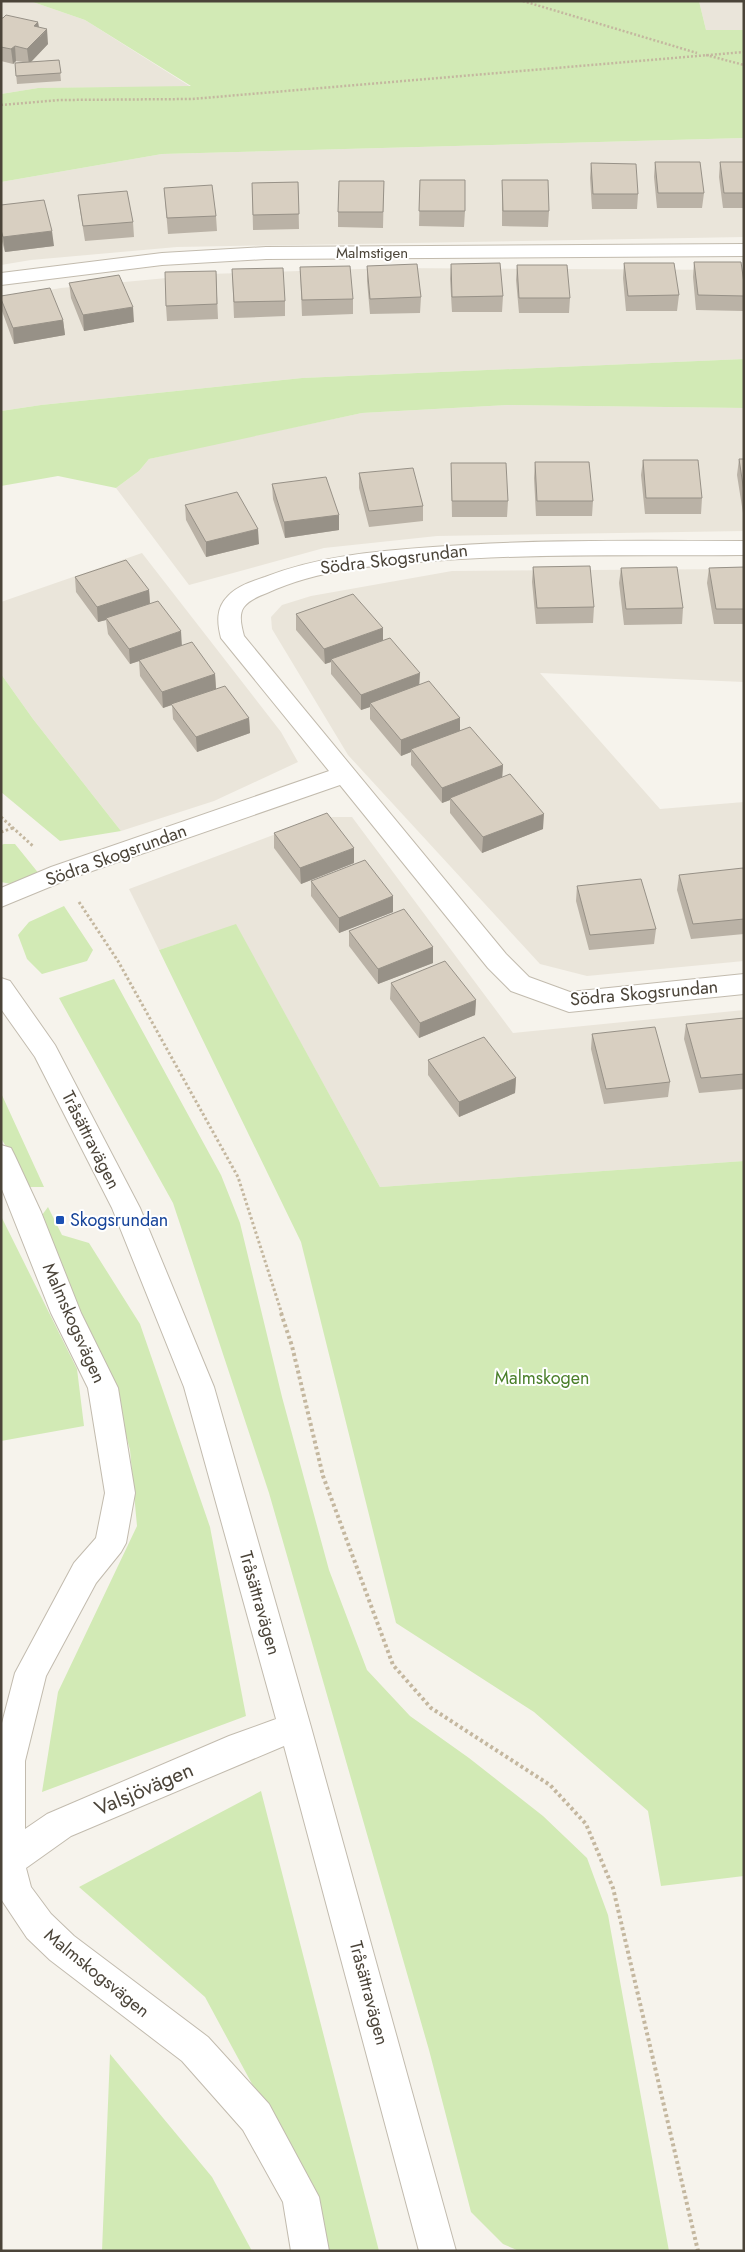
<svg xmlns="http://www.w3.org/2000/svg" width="745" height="2252" viewBox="0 0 745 2252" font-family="Jost,sans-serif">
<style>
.residential{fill:#eae5da}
.green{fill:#d2eab5}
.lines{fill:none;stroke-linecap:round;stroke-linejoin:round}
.street-casing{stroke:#c2bbae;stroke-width:2}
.path-far2{stroke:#c4b79f;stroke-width:2.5;stroke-dasharray:2 2;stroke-linecap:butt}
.path-far1{stroke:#c4b79f;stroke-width:3;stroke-dasharray:2.5 2.5;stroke-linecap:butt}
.path{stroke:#c4b79f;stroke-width:4;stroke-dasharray:3 3;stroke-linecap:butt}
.street{fill:#fff;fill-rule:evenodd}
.wall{fill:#bab2a6}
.shaded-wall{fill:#979187}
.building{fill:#d8cfc1;stroke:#979187}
.transit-dot{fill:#1a4fb4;stroke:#fff;stroke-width:2}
.labels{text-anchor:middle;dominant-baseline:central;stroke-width:4;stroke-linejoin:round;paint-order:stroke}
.far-street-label{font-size:15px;fill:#4b4439;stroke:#fff}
.street-label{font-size:18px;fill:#4b4439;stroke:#fff}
.transit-label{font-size:18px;fill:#164399;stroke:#fff;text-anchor:start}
.park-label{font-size:18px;fill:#4a7f2a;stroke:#fff}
.near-street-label{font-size:21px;fill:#4b4439;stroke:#fff}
</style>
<rect width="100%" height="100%" fill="#f6f3ec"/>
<path class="residential" d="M1,1H30L85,20L191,87L38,88L1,94Z
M699,1H744V30H706Z
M744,138V237L177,247L31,260L1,265V182L162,154Z
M391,268L744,270V359L302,378L41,405L1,411V298L61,288L209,274Z
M508,405L744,408V531L437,536L324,548L189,585L116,488L139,471L149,459L205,446L362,413Z
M142,553L281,732L298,762L214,801L121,831L33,719L1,674V602Z
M744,569V682L540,673L660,809L744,802V961L587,976L540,964L348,755L272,629L271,617L282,605L311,596L452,571Z
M321,817H352L513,1033L744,1010V1161L380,1187L236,925L159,950L129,889Z"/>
<path class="green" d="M30,1H699L706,30H744V138L162,154L1,182V94L38,88L191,86L85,20Z
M744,359V408L508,405L362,413L149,459L139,471L116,488L58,476L1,486V411L41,405L302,378Z
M1,674L33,719L121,831L60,841L1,792Z
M4,844H15L40,875L11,884L1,882V845Z
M64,906L93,950L87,961L42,974L27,959L18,935L29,922Z
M236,924L380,1187L744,1161V1876L661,1886L648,1811L534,1712L396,1623L301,1242L159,950Z
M114,979L221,1175L240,1223L282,1397L329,1570L367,1670L410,1716L469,1758L543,1816L587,1858L608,1915L669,2251H519L503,2244L471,2212L429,2050L269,1493L173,1203L59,998Z
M1,1093L44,1187H29L1,1138Z
M48,1207L62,1235L89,1243L140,1324L210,1527L246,1716L42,1792L58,1692L137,1526L130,1450L108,1368L70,1289L42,1215Z
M1,1216L77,1369L84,1426L1,1441Z
M261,1791L379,2251H323L312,2195L205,1997L79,1887Z
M110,2054L212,2177L252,2251H102Z"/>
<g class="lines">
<g class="street-casing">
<path id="street" d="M744,244V256L266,259L162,265L1,285V273L162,253L266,247Z
M744,541V555C640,556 536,553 433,561C376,565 319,569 267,593C259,596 249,600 244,607C238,615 242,628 244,636L506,954L529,977L570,992L744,974V994L569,1012L511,991L488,968L340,785L69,879L1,907V888L51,867L329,771L221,638C217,622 216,608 228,596C237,586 253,581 265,577C319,556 376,551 433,547C536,539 640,541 744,541Z
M1,978L10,981L55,1045L140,1208L214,1387L311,1727L456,2251H419L284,1746L71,1836L26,1868L31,1887L51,1914L74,1936L208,2037L269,2104L319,2197L329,2251H291L283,2202L243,2130L182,2061L50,1960L27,1938L1,1899V1727L15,1673L74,1563L96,1538L105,1493L88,1388L51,1313L1,1187V1145L11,1148L15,1156L41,1212L81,1313L118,1388L135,1493L126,1543L121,1552L96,1583L46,1676L25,1761V1829L47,1814L229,1736L276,1719L184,1387L112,1208L35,1057L1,1009Z"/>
</g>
<path class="path-far2" d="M523,1L697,53
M706,55L744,65
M1,105L60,100L192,99L744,52"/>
<path class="path-far1" d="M1,817L34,847
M1,832L13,828
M79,902L118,961L238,1177L282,1314"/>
<path class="path" d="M281,1313L292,1346L323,1476L393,1665L431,1708L550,1785L586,1824L613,1888L698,2251"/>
<use href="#street" class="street"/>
</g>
<path class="wall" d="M1,18L38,22L39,27L48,44L31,62L59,60L61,81L17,84L15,63L23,62L16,61L13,64L1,61Z
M655,162L704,193L702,208H657L654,177Z
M720,162H744V208H723L719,177Z
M591,163L638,194L637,209H592L590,178Z
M420,180L465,211L464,227L419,226Z
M502,180L549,211L548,227L502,226Z
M384,181L383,228L338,227V212Z
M298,182L299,229L253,230L252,183Z
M164,188L216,216L217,231L168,234Z
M78,195L133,222L134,237L85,241L80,210Z
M1,205L54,246L5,252L1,238Z
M694,262L744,283L743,311L696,310L693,277Z
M624,263L679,295L677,311H626L623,278Z
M451,264L503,296L502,312H452L450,279Z
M517,265L570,298L569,313H519L516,280Z
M367,266L421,297L420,313L370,314L367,281Z
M300,267L353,299V314L302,316Z
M232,269L285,301V316L234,318Z
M216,271L218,319L167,321L166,306Z
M69,283L134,322L84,331L71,298Z
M1,296L63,320L65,335L14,344L2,311Z
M739,459H744V513H743L737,475Z
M643,460L702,498L701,514H645L641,475Z
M535,462L593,501L592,516H536L534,478Z
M451,463L508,501L507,517H452Z
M359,473L423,506V521L369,527L359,488Z
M272,484L339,515V530L285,538L273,499Z
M185,505L259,544L206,557L186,520Z
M533,567L594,607L593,623L536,624L532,582Z
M744,567V624H714L707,583L709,568Z
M621,568L683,608L682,624L624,625L619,583Z
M75,577L149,590L150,603L182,646L215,674L216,689L249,718L250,733L197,752L173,719L172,705L163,708L140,676L139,661L130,664L108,634L106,620L98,622L76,592Z
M296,614L383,640L419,685L460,718V731L503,765L502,777L543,829L482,853L450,813V800L442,803L411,765V752L401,756L370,719V707L361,710L331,674V662L325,664L296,630Z
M274,833L354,863L301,884L274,848Z
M744,872V934L691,939L677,890L679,875Z
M311,881L393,896V912L339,933L311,896Z
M577,886L656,929L654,944L589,950L576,901Z
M349,931L433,947V963L378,984L349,946Z
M391,983L476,1000L475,1015L419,1038L390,999Z
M744,1018V1089L699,1093L684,1039L686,1024Z
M592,1034L670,1082L668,1097L604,1104L591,1049Z
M428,1060L516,1078L515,1093L459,1117L428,1075Z"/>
<path class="shaded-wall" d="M38,22L40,37L47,29L48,44L29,64L27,49L34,26Z
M15,46L16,61L13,64L11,49Z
M52,231L54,246L5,252L3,237Z
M133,307L134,322L84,331L83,315Z
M63,320L65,335L14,344L13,328Z
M339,515V530L285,538L284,522Z
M258,529L259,544L206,557V542Z
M149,590L150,605L106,618V620L98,622L97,607Z
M383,628V644L331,659V662L325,664L324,649Z
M181,631L182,647L130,664L129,649Z
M420,673L419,689L370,703V707L361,710V695Z
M215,674L216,689L163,708L162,692Z
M249,718L250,733L197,752L196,737Z
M460,718V734L411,749V752L401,756V740Z
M503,765L502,780L450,798V800L442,803V788Z
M544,814L543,829L482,853L483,837Z
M354,848V863L301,884L300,868Z
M393,896V912L339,933V918Z
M433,947V963L378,984V969Z
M476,1000L475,1015L419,1038L420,1023Z
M516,1078L515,1093L459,1117V1102Z"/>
<path class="building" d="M6,15L38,22L34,26L47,29L27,49L15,46L11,49L1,47V18H3Z
M59,60L61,73L16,76L15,63Z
M655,162H700L704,193H658Z
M720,162H744V193H724Z
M591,163L636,164L638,194H593Z
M420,180H465V211H419Z
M502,180H548L549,211H503Z
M339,181H384L383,212H338Z
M298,182L299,214L253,215L252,183Z
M212,185L216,216L167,218L164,188Z
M127,191L133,222L83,226L78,195Z
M44,200L52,231L3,237L1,230V205Z
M694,262H741L744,283V296L698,295Z
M500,263L503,296L452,297L451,264Z
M624,263H674L679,295L628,296Z
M417,264L421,297L370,299L367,266Z
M517,265H567L570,298H519Z
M350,266L353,299L302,300L300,267Z
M283,268L285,301L234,302L232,269Z
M216,271L217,304L166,306L165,272Z
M119,275L133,307L83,315L69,283Z
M50,288L63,320L13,328L1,299V296Z
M739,459H744V492Z
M643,460H698L702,498H646Z
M535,462H589L593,501H537Z
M451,463H506L508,501H452Z
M413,468L423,506L369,511L359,473Z
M326,477L339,515L284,522L272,484Z
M237,492L258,529L206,542L185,505Z
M126,560L149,590L97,607L75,577Z
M590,566L594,607L537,608L533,567Z
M677,567L683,608L626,609L621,568Z
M744,567V609H716L709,568Z
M353,594L383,628L324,649L296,614Z
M158,601L181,631L129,649L106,618Z
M390,638L420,673L361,695L331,659Z
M192,642L215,674L162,692L139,660Z
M429,681L460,718L401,740L370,703Z
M225,686L249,718L196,737L171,704Z
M470,727L503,765L442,788L411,749Z
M510,774L544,814L483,837L450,798Z
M327,813L354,848L300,868L274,833Z
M365,860L393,896L339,918L311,881Z
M743,868L744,872V919L693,924L679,875Z
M641,879L656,929L590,935L577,886Z
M404,909L433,947L378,969L349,931Z
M445,961L476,1000L420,1023L391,983Z
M744,1018V1074L701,1078L686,1024Z
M655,1027L670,1082L606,1089L592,1034Z
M484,1037L516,1078L459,1102L428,1060Z"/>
<rect class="transit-dot" x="55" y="1215" width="10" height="10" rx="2.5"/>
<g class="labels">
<g class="far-street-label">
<text x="372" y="253">Malmstigen</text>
</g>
<g class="street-label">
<text transform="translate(394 559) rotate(-7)">Södra Skogsrundan</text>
<text transform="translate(116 855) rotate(-20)">Södra Skogsrundan</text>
<text transform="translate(644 993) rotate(-5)">Södra Skogsrundan</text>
<text transform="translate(91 1140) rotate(63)">Tråsättravägen</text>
<text transform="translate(74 1323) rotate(66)">Malmskogsvägen</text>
<text transform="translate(260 1603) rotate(74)">Tråsättravägen</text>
<text transform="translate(97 1973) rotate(39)">Malmskogsvägen</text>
<text transform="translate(369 1993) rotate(75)">Tråsättravägen</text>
</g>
<g class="transit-label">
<text x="70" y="1220">Skogsrundan</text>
</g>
<g class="park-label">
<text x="542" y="1378">Malmskogen</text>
</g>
<g class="near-street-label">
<text transform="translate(144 1789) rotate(-23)">Valsjövägen</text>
</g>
</g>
<rect width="745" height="2252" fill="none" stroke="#4b4439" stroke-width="5"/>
</svg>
